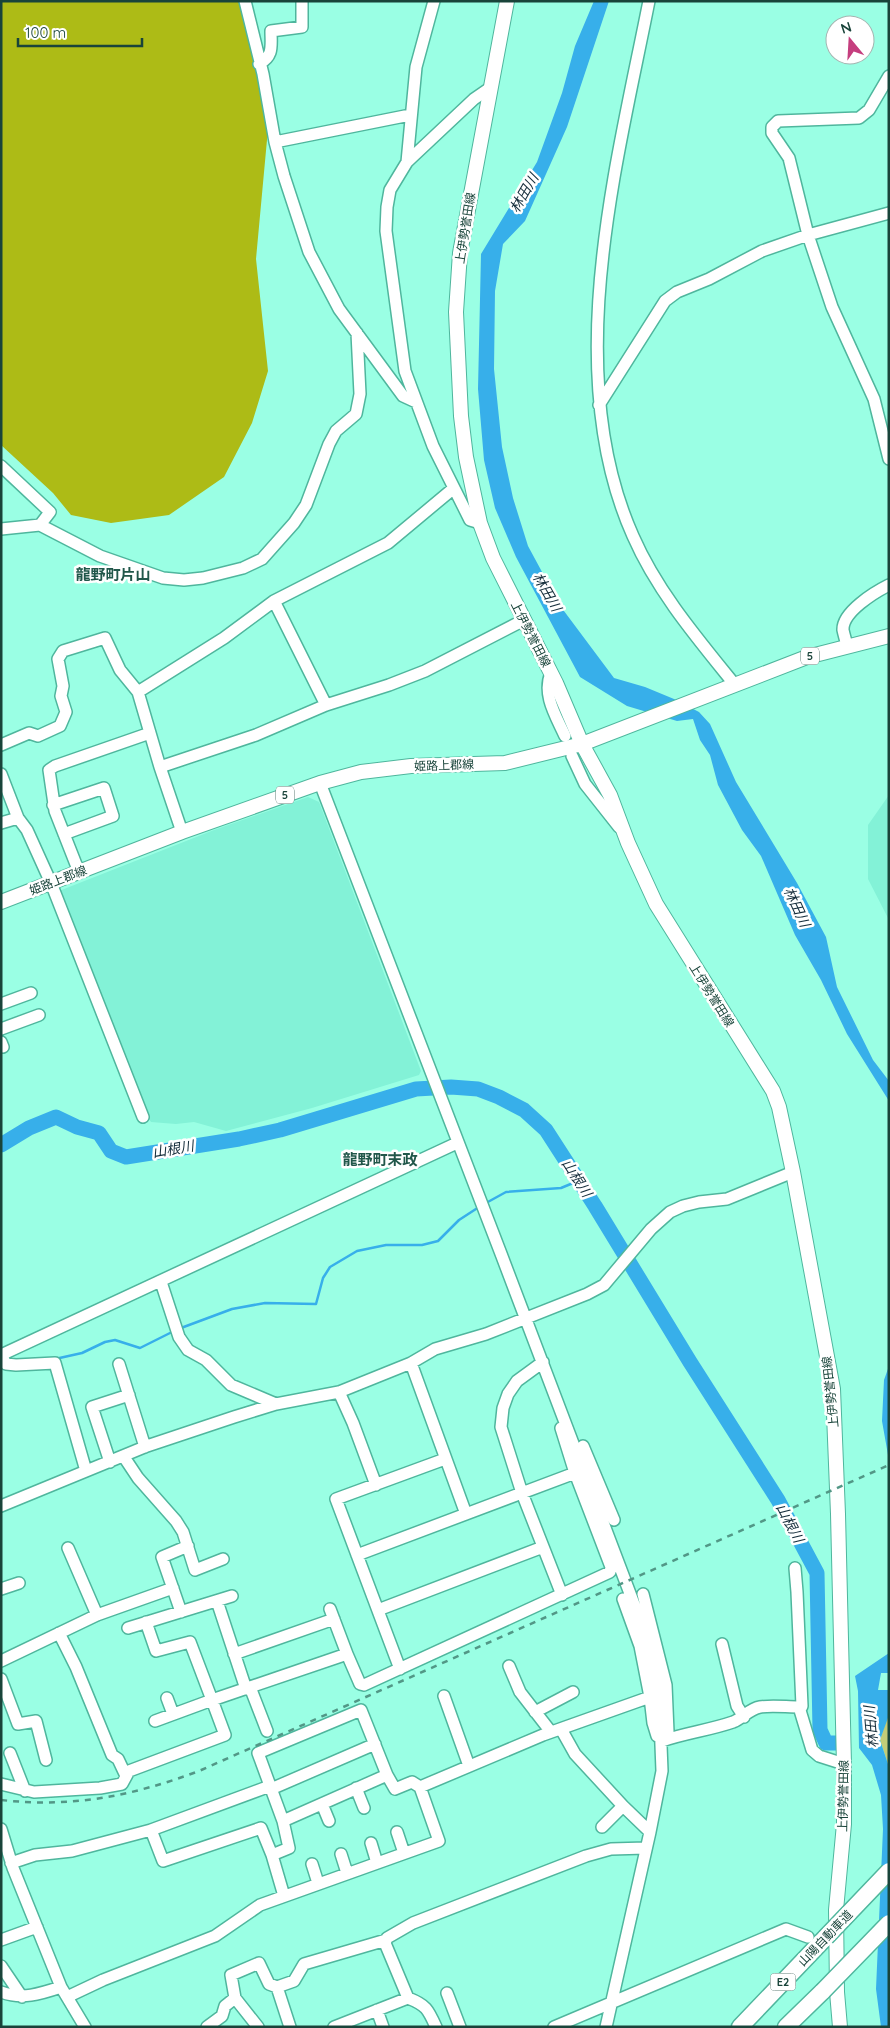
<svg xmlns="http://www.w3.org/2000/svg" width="890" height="2028" viewBox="0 0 890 2028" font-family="Quicksand,'Noto Sans JP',sans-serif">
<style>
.built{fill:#83f2d7}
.green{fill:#c2cd79}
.forest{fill:#adbb16}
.water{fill:#37afea}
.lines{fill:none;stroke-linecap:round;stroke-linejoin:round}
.stream{stroke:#37afea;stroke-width:2.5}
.river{stroke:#37afea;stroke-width:15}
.minor-casing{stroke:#4fb69d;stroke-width:14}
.major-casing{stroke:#4fb69d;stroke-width:16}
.highway-casing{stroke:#4fb69d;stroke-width:19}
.minor{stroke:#fff;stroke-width:11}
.major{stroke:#fff;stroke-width:14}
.highway{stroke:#fff;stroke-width:16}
.rail{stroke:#529786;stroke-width:2.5;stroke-dasharray:6 6;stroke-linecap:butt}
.highway-bridge-casing{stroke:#4fb69d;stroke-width:19;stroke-linecap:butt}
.highway-bridge{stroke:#fff;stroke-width:16}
.labels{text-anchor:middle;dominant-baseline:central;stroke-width:5;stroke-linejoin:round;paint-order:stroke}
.shield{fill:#fff;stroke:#5e7c75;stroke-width:1}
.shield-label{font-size:11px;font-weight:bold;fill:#19443a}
.street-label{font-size:12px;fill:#19443a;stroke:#fff}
.water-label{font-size:14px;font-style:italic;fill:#152d3b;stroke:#fff}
.quarter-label{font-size:15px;font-weight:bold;fill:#21574a;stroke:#fff}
</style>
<rect width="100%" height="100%" fill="#9affe4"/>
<path class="built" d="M889,795V920L868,879V825Z
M308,797L319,802L421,1071L419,1075L312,1108L226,1131L194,1122L176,1124L151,1122L147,1116L59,891L214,830Z"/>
<path class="green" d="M888,1715H889V1767L880,1740Z"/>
<path class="forest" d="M1,1H242L268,129L256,259L268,371L252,423L224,477L169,515L111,523L71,515L53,493L1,445Z"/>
<path class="water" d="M594,1H609L567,127L525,221L503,244L495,291L494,369L502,447L513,498L528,546L561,607L614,678L645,687L674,699L699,712L710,724L736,782L797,883L826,937L837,987L873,1060L889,1081V1101L847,1034L821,980L795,935L761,856L742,830L718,785L710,755L700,740L693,719L677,721L627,706L580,677L516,557L495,508L484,460L478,389L481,254L537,162L562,93L575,46Z
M889,1366V1508L888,1455L882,1421L884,1380Z
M889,1653V1673H881L878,1690H889V1715L880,1740L889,1767V2027H881L876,1989L883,1829L881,1795L872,1765L859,1748L858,1691L855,1676Z"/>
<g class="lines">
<path class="stream" d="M486,1203L506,1192L561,1188L578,1181
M181,1328L232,1309L265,1303L316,1304L323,1278L330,1267L357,1251L386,1245H422L438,1241L459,1220L479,1207
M55,1359L82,1353L105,1342L115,1340L140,1348L174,1331"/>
<path class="river" d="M1,1145L29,1128L56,1117L77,1127L99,1133L111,1151L126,1157L239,1139L280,1130L416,1089L451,1087L478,1089L499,1097L524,1110L546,1130L595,1206L690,1362L778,1500L817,1573L820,1730L826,1743H836"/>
<g class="minor-casing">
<path id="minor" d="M245,1L263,74L275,142L284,176L309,252L339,309L403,396L416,402
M649,1C616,168 560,373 633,536C657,591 697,638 735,685
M259,64C274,56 271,46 271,31L302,27V1
M889,76L869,110L859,118L778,121L772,127V133L789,158L808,235L832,307L874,399L889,459
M275,142L410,115
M407,162L416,67L434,1
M599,405L665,301L677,292L709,279L762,251L808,235L889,213
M1,466L50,512L40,525
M480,523L470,520L433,446L405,371L386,231L387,207L390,190L407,162L474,99L490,88
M1,529L40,525L100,556L163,578L184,580L203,578L243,568L262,559L294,523L306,505L329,444L336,431L356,414L360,394L357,333
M274,601L326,705
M847,646C846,641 844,635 843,630C842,612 875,592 889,585
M551,673C542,695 556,716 565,736
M138,692L224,638L274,601L388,543L454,488
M1,745L29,733L38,736L60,726L66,712L61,696L63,686L58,659L63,651L105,638L120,670L138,692L160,767L182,832
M572,756L585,784L619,827
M160,767L256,735L326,705L389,685L425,671L524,620
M1,774L18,818L27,830L51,883L143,1117
M320,783C428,1066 539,1349 645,1633L659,1694L662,1771L650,1832L606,2027
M53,805L104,788L113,816L64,834
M1,823L18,818
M79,872L55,811L49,770L55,766L150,733
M1,1004L31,993
M1,1029L39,1015
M1,1042L3,1047
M161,1282L179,1337L188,1350L206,1360L231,1385L276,1404
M1,1355L457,1143
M1,1355L6,1364L16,1365L55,1363L86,1471
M543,1362L517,1381L508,1394L503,1408L501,1427L522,1493L562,1595
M411,1363L466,1514
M119,1364L145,1447
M339,1392L353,1423L376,1485
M583,1446L614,1520
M124,1457L138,1478L176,1521L183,1532L195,1570L223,1559
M110,1462L92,1407L129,1395
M1,1506L147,1446L234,1417L276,1404L339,1392L411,1363L435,1349L486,1334L587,1294L604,1285L651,1229L670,1212L683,1206L699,1202L727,1199L793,1172
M68,1548L97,1615
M357,1555L575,1473L561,1428
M795,1568L797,1592L802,1706L800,1710
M1,1589L19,1583
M643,1594L666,1685L668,1732
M623,1599L640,1646L650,1697
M217,1601L246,1689
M330,1609L347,1654
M378,1610L543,1547
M181,1612L162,1557L188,1546
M146,1622L156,1651L190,1642L212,1700L155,1721
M128,1628L232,1596
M59,1633L76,1667L112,1755L118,1759L126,1776
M722,1644L737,1706L744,1717
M234,1654L334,1619
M1,1661L97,1615L173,1588
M509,1666L520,1692L551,1732
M400,1669L336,1499L445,1459
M1,1679L18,1724L36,1721L46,1760
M250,1687L267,1731
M444,1696L469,1766
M167,1698L173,1714
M535,1712L573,1692
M561,1729L575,1754L623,1806L650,1832
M662,1741C685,1733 710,1730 733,1722C743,1718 749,1709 760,1707C772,1705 786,1707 799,1707L812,1750L819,1756L844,1764
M10,1753L25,1791
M1,1784L34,1792L100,1788L122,1784L129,1771L225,1735L212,1700L347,1654L360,1684L364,1685L610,1572L611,1567L575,1473
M356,1788L364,1808
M271,1789L375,1744
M322,1804L329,1821
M283,1821L387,1775
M602,1827L623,1806
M1,1829L13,1868L61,1987L85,2027
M151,1830L163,1861L261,1828L272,1855
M397,1832L404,1853
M371,1843L377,1863
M341,1854L347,1873
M11,1863L35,1855L72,1851L151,1830L270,1786
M312,1864L318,1883
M284,1896L272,1855L289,1848L283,1821L258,1753L361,1710L387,1775L395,1789L412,1782L420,1787L543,1735L650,1697L653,1723L657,1736
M1,1940L37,1927
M1,1966L22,1997
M1,1992C22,2000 40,1994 61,1987
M447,1993L460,2027
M67,1997L103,1980L215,1936L260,1905L439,1841L420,1787
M235,1998L258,2027
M408,1998C426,2005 428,2009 436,2027
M377,2010L383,2027
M207,2027L222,2016L225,2006L235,1998L231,1975L259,1963L269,1984L277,1987
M290,2027L277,1987L294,1981L304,1964L386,1940
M334,2027L408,1998L385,1943L387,1938L413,1923L586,1856L611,1849L646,1848
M554,2027L786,1929L808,1937"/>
</g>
<g class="major-casing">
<path id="major" d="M507,1L460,253L456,312L461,416L466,457L480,523L493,558L556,683L582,744L610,795L628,843L656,904L773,1091L779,1107L793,1172L833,1389L838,1514L844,1764V1824L836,1910L837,1992L840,2027
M1,902L182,832L320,783L361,772L411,766L505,763L582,744L807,657L889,636"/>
</g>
<g class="highway-casing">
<path id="highway" d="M740,2027L826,1937
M786,2027L823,1991"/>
</g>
<use href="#minor" class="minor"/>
<use href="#major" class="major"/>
<use href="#highway" class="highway"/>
<path class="rail" d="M1,1800C73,1808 132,1796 199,1771L889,1465"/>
<g class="highway-bridge-casing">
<path id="highway-bridge" d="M826,1937L889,1871
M823,1991L889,1923"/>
</g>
<use href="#highway-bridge" class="highway-bridge"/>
</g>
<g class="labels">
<g class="shield">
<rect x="801" y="647.5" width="18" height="17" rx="4"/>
<rect x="276" y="786.5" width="18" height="17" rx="4"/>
<rect x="770.5" y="1973.5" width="25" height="17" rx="4"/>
</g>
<g class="shield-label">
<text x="810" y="656">5</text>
<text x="285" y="795">5</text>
<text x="783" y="1982">E2</text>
</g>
<g class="street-label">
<text transform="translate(465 228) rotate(-81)">上伊勢誉田線</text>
<text transform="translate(531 634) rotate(63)">上伊勢誉田線</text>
<text transform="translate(444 765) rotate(-2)">姫路上郡線</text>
<text transform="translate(58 880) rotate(-21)">姫路上郡線</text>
<text transform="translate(712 995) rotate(58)">上伊勢誉田線</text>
<text transform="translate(830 1392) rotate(-96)">上伊勢誉田線</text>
<text transform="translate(843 1796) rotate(-89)">上伊勢誉田線</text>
<text transform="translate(825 1938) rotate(-46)">山陽自動車道</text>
</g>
<g class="water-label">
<text transform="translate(524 193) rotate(-60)">林田川</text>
<text transform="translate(547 592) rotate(60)">林田川</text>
<text transform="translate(797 907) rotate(65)">林田川</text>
<text transform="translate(173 1149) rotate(-10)">山根川</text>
<text transform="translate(577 1178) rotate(57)">山根川</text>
<text transform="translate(790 1523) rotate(62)">山根川</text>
<text transform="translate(871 1727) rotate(-95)">林田川</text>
</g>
<g class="quarter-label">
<text x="113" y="574">龍野町片山</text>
<text x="380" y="1159">龍野町末政</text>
</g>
</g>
<rect width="890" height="2028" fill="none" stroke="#19443a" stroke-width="5"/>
<g transform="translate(850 40) rotate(342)"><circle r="24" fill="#ffffff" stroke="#a3b4b0"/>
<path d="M0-4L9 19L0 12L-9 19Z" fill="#c53e7e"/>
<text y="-8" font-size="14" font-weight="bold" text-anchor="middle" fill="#19443a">N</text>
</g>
<path d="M18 38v8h124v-8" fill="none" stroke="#19443a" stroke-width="2.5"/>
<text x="25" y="38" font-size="15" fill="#19443a" stroke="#ffffff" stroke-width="4" paint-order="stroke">100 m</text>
</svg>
